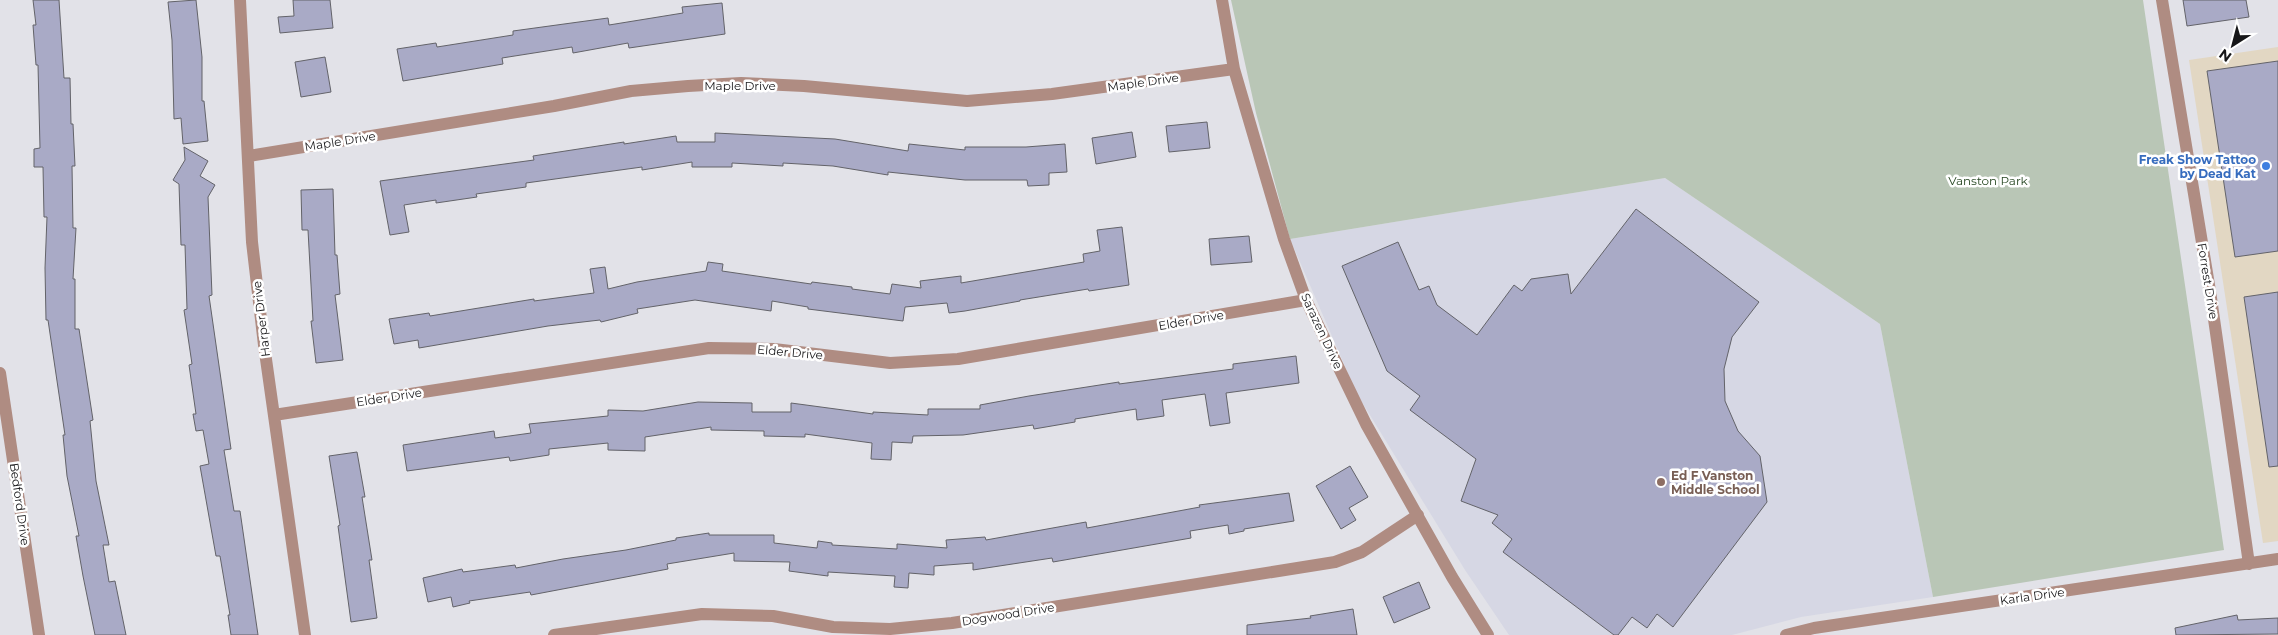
<svg xmlns="http://www.w3.org/2000/svg" width="2278" height="635" viewBox="0 0 2278 635" font-family="Montserrat,sans-serif">
<style>
.commercial{fill:#e2d7c3}
.built{fill:#d6d7e4}
.green{fill:#b9c6b6}
.building{fill:#a9aac6;stroke:#636369}
.lines{fill:none;stroke-linecap:round;stroke-linejoin:round}
.minor{stroke:#af8c82;stroke-width:12}
.shop-dot{fill:#3f7fe0;stroke:#fff;stroke-width:2}
.education-dot{fill:#8d6e63;stroke:#fff;stroke-width:2}
.labels{text-anchor:middle;dominant-baseline:central;stroke-width:5;stroke-linejoin:round;paint-order:stroke}
.street-label{font-size:12px;fill:#171719;stroke:#fff}
.shop-label{font-size:12px;font-weight:bold;fill:#366cbe;stroke:#fff;text-anchor:end}
.park-label{font-size:12px;fill:#274722;stroke:#fff}
.education-label{font-size:12px;font-weight:bold;fill:#785e54;stroke:#fff;text-anchor:start}
</style>
<rect width="100%" height="100%" fill="#e2e2e8"/>
<path class="commercial" d="M2278,47V541L2263,543L2189,60Z"/>
<path class="built" d="M1665,178L1880,324L1933,597L1801,617L1732,635H1509L1465,570L1357,394L1290,239Z"/>
<path class="green" d="M1231,0H2143L2224,550L1933,597L1880,324L1665,178L1290,239L1256,113Z"/>
<path class="building" d="M33,0H59L64,78H70L71,124H73L75,166H72L73,228H76L73,279H75V329H79L93,420L90,421L96,481L109,545H103L109,582L115,581L126,635H95L83,576L76,536H79L67,476L63,435H65L48,320H46L45,268L47,217H44L43,167H34V149L40,148L38,65H36L33,25H36Z
M196,0L202,57V101H204L208,141L183,144L181,118L174,119L172,40L168,2Z
M293,0H330L333,28L280,33L278,17L294,16Z
M2183,0H2246L2249,17L2187,26Z
M722,3L725,34L629,48L628,43L573,53L572,47L502,58L503,64L403,81L397,49L436,43L437,47L513,35V31L608,18L609,25L683,13L682,7Z
M325,57L331,92L301,97L295,62Z
M2278,61V251L2235,257L2207,71Z
M1207,122L1210,148L1169,152L1166,126Z
M1132,132L1136,157L1096,164L1092,138Z
M715,133L835,139L908,151L909,144L965,150V147H1026L1065,144L1067,172L1049,173V185L1028,186L1027,180H965L888,172V175L833,166L783,163V166L732,163V167H692V162L642,170V167L526,183V187L476,194L477,197L436,203V200L404,205L409,232L390,235L380,181L534,160L533,156L624,142V144L676,136L677,142H715Z
M184,147L208,161L200,176L215,185L208,197L212,295L209,296L231,449L224,450L234,511H240L258,635H231L228,615H230L220,556H216L200,466L209,464L203,430L196,431L193,414H196L189,365L192,364L184,310L187,309L185,245H181L179,184L173,180L185,160Z
M333,189L335,255H337L340,294L335,295L343,360L316,363L311,321H313L308,230H302L301,190Z
M1636,209L1759,302L1732,337L1724,369L1725,401L1738,431L1760,456L1767,502L1673,627L1657,614L1647,628L1632,617L1618,635H1614L1503,552L1512,539L1492,523L1498,515L1461,501L1476,459L1410,410L1420,396L1387,371L1342,266L1398,242L1419,290L1429,286L1437,305L1477,335L1514,285L1522,291L1531,279L1568,274L1571,294Z
M1122,227L1129,285L1089,291L1088,289L1020,300V301L965,311L949,313L947,303L905,307L903,321L808,309V307L772,301L771,311L695,300L637,309L638,313L601,322L600,320L548,326L419,348L418,340L394,344L389,319L429,313L430,316L534,299V301L594,293L590,269L605,267L608,289L637,282L706,271L708,262L723,264L722,271L811,284L812,282L852,287V289L890,294L892,284L921,288L920,281L961,276V283L1084,262L1083,254L1100,251L1097,230Z
M1249,236L1252,262L1211,265L1209,239Z
M2278,292V466L2269,467L2244,297Z
M1296,356L1299,383L1226,393L1230,423L1210,426L1205,394L1162,400L1164,416L1137,420L1136,409L1075,419V422L1034,429L1033,425L963,435L913,436L912,443L892,442L891,460L871,459L872,443L805,434V437L764,436V431L711,430V427L645,437V451L608,450V443L549,449V455L510,461L509,457L407,471L403,445L494,431L495,438L531,433L529,424L608,416V410L643,411L698,402L752,403V412H791V403L873,414V412L928,415V409H980V405L1029,396L1119,382V384L1233,369V364Z
M357,452L365,497H362L372,560H369L377,618L351,622L338,526L340,525L329,456Z
M1350,466L1368,497L1349,508L1356,520L1341,529L1316,486Z
M1289,493L1294,521L1244,529V531L1229,534L1228,525L1190,531L1191,538L1053,562L1052,558L973,570V563L934,566V575L909,573L908,588L894,587L895,576L828,572V576L789,571L790,562L734,561V553L667,564L668,569L531,595L530,592L469,601L470,603L453,607L451,597L428,602L423,578L462,569L463,572L515,565L516,568L563,559L626,550L676,540V538L709,533V535H774V543L817,548L818,541L832,543V545L897,549V544L947,548L946,540L985,537L986,540L1086,522L1087,528L1200,507L1199,505Z
M1419,582L1430,608L1394,623L1383,597Z
M1353,609L1357,635H1247V625L1311,618L1310,616Z
M2237,615L2238,620L2278,618V634L2176,635L2175,628Z"/>
<g class="lines">
<path class="minor" d="M240,0L252,242L264,345L305,635
M1222,0L1234,69L1284,239L1306,300L1366,424L1452,577L1488,635
M2162,0L2210,291L2249,564
M249,156L554,106L631,91L688,86L741,83L804,86L967,101L1052,94L1234,69
M0,373L39,635
M274,415L709,348L774,349L890,363L958,359L1306,300
M554,635L702,614L773,616L833,627L890,629L952,623L1335,562L1362,552L1418,515
M1786,635L1814,628L2278,559"/>
</g>
<circle class="shop-dot" cx="2266" cy="166" r="5"/>
<circle class="education-dot" cx="1661" cy="482" r="5"/>
<g class="labels">
<g class="street-label">
<text transform="translate(1143 82) rotate(-8)">Maple Drive</text>
<text x="740" y="85">Maple Drive</text>
<text transform="translate(340 141) rotate(-9)">Maple Drive</text>
<text transform="translate(2208 281) rotate(81)">Forrest Drive</text>
<text transform="translate(261 319) rotate(-97)">Harper Drive</text>
<text transform="translate(1191 320) rotate(-10)">Elder Drive</text>
<text transform="translate(1322 331) rotate(65)">Sarazen Drive</text>
<text transform="translate(790 352) rotate(5)">Elder Drive</text>
<text transform="translate(389 397) rotate(-9)">Elder Drive</text>
<text transform="translate(20 504) rotate(82)">Bedford Drive</text>
<text transform="translate(2032 596) rotate(-8)">Karla Drive</text>
<text transform="translate(1008 614) rotate(-9)">Dogwood Drive</text>
</g>
<g class="shop-label">
<text x="2256" y="159">Freak Show Tattoo<tspan x="2256" dy="14">by Dead Kat</tspan></text>
</g>
<g class="park-label">
<text x="1988" y="180">Vanston Park</text>
</g>
<g class="education-label">
<text x="1671" y="475">Ed F Vanston<tspan x="1671" dy="14">Middle School</tspan></text>
</g>
</g>
<g transform="translate(2233 45) rotate(216)" stroke="#ffffff" stroke-width="4" paint-order="stroke">
<path d="M0-4L9 19L0 12L-9 19Z" fill="#171719"/>
<text y="-8" font-size="14" font-weight="bold" text-anchor="middle" fill="#171719">N</text>
</g>
</svg>
